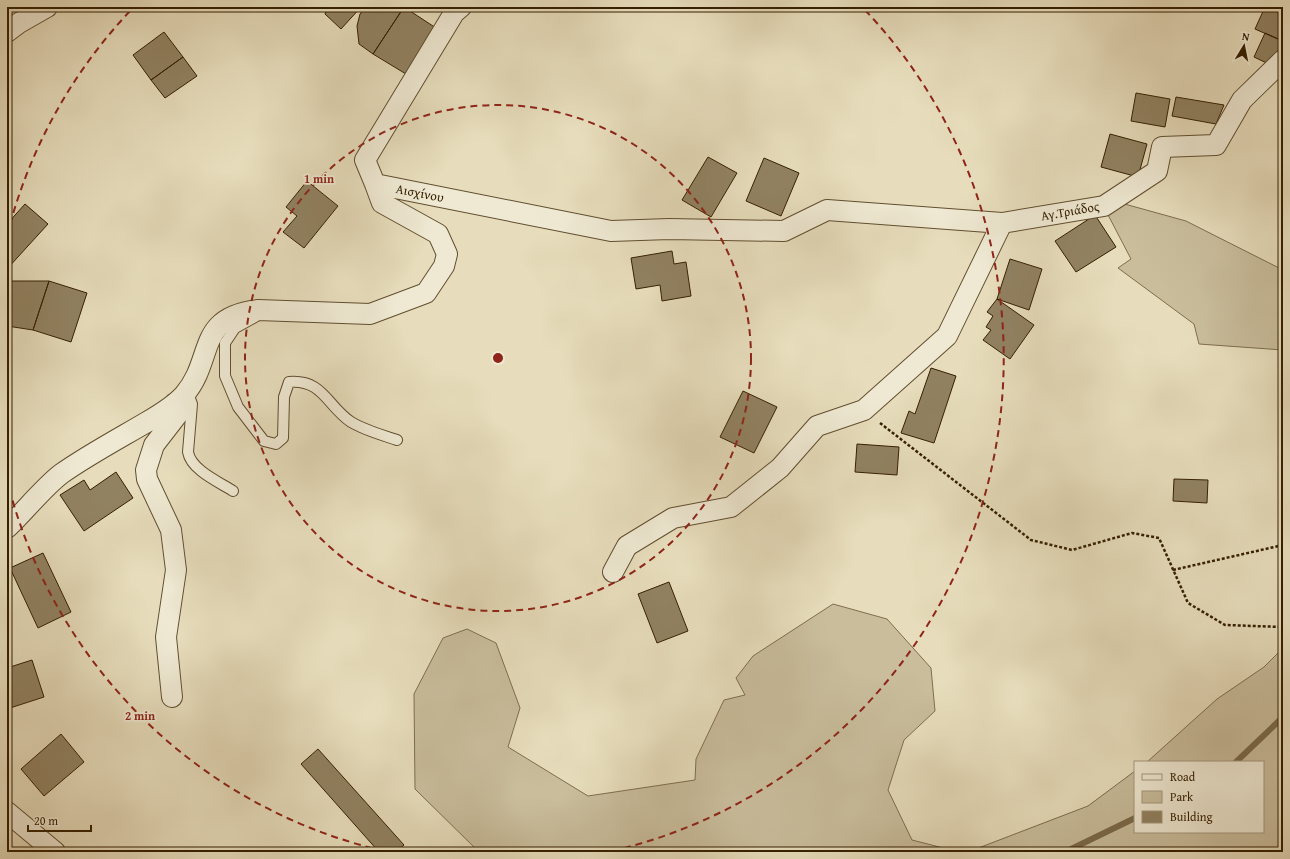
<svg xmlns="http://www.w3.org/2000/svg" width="1290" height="859" viewBox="0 0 1290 859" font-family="'Gentium Book Plus',serif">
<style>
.green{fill:#c9bd9c;stroke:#7e6e4e}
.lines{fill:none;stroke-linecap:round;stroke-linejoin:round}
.stream{stroke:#7b6a4a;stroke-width:6}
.building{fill:#918262;stroke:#341f00}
.lane-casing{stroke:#614e2f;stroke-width:12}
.street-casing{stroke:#614e2f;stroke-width:22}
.path{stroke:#341f00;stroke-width:2.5;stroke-dasharray:3 2;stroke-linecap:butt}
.lane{stroke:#efe9d3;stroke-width:10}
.street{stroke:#efe9d3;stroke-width:20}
.ring{fill:none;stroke:#8f2418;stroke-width:2;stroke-dasharray:7 5}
.labels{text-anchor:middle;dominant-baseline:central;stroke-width:3.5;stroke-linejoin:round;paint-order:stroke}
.street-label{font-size:13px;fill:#341f00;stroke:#efe9d3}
.centre{fill:#8f2418;stroke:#efe9d3;stroke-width:2}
.ring-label{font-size:12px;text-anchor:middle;font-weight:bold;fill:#8f2418;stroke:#efe9d3;stroke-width:3.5;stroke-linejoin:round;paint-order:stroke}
</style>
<rect width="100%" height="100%" fill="#e7ddbc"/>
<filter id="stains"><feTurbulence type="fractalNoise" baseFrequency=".005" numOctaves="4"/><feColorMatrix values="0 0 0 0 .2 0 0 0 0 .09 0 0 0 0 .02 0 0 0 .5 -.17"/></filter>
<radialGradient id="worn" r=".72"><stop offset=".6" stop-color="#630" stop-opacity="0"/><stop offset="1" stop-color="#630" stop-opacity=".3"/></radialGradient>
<path class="green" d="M1121,203L1186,221L1283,270V350L1199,344L1194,324L1118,268L1131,259L1106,211Z
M833,604L887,619L931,668L935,711L904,740L888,790L912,840L959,852H479L415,789L414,694L443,638L467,629L496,643L520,708L508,747L588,796L695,780L696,759L724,700L745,695L736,678L753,656Z
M1283,648V852H968L1088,806L1135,771V832H1263V762H1147L1217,699L1264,667Z"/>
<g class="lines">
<path class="stream" d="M1236,762L1283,717
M1065,852L1135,818"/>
</g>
<path class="building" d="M327,7H361L341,29L325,14Z
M366,7H404L373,54L359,44L357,26L360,14Z
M404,7L436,28L406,74L373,54Z
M1265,7H1278L1283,9V34L1280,40L1255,29Z
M164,32L183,57L151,80L133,55Z
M1265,33L1283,41L1273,66L1254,57Z
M183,57L197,76L165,98L151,80Z
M1136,93L1170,99L1165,127L1131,121Z
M1176,97L1224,105L1216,124L1172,116Z
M1110,134L1147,144L1138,177L1101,167Z
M708,157L737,173L711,217L682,200Z
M764,158L799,173L781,216L746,201Z
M307,181L338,206L304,248L283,232L297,216L286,207Z
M25,204L48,224L7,269V224Z
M1095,215L1116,247L1076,272L1055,241Z
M672,251L674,264L686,262L691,296L662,301L660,285L636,289L631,258Z
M1010,259L1042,269L1029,310L997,299Z
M7,281H49L33,330L7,326Z
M49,281L87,293L71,342L33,330Z
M997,299L1034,325L1010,359L983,340L991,330L986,327L993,316L987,312Z
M931,368L956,376L934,443L901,433L909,411L915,414Z
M743,391L777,407L754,453L720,437Z
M857,444L899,447L897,475L855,472Z
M116,472L133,498L84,531L60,495L84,480L90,490Z
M1174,479L1208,480L1207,503L1173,501Z
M43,553L71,612L38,628L10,568Z
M669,582L688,631L657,643L638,594Z
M32,660L44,697L10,708L7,698V668Z
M61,734L84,762L44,796L21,769Z
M318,749L404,845L396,852H379L301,764Z"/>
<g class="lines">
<g class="lane-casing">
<path id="lane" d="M255,317L235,328L225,343V376L238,407L264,441L276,444L283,438L284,397L289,382C323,379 327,406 351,422C364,430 382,435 397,440
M187,391L192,404L188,452C191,470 219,482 233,491"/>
</g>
<g class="street-casing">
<path id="street" d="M461,7L454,13L365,160L375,184L611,231L669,229L784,231L827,210L1002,223L1104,206L1157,171L1162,147L1216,145L1242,100L1283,60
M7,32L19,23L47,7
M7,528C23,513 44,487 61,474C88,455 118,439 147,422C159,415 174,406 184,395C215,359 195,317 258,310L370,314L426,293L444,266L447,254L438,234L382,203L375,184
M613,572L627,546L673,518L731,507L780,468L817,426L864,410L947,336L1002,223
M172,697L166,637L176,570L171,530L147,479L146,470L154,445L178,414V408L175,403
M7,812L55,852"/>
</g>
<path class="path" d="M880,423L1031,540L1072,550L1132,533L1159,538L1188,603L1225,625L1283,627
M1173,570L1283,545"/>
<use href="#lane" class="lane"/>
<use href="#street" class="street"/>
</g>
<g class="ring">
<circle cx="498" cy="358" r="253"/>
<path d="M384 851A506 506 0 0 1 7 480M7 236A506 506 0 0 1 131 10M865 10A506 506 0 0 1 612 851"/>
</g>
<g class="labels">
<g class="street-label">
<text transform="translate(420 193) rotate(11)">Αισχίνου</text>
<text transform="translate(1070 211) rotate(-10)">Αγ.Τριάδος</text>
</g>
</g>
<circle cx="498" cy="358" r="6" class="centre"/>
<g class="ring-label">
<text x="319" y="183">1 min</text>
<text x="140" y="720">2 min</text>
</g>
<rect width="1290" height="859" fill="none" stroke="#e7ddbc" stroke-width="24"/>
<rect x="8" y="8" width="1274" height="843" fill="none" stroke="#341f00" stroke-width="2"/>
<rect x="12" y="12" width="1266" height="835" fill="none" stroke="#341f00"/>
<rect x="1134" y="761" width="130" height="72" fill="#efe9d3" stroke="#a4987f"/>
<rect x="1142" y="774" width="20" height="6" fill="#efe9d3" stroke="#a4987f"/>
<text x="1170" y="781" font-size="12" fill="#341f00">Road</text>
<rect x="1142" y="791" width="20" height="12" fill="#c9bd9c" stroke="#a4987f"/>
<text x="1170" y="801" font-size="12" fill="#341f00">Park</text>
<rect x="1142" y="811" width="20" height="12" fill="#918262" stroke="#a4987f"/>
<text x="1170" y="821" font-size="12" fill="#341f00">Building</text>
<g transform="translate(1244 46) rotate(10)" stroke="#efe9d3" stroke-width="3" paint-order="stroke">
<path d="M0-3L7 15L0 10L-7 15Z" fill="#341f00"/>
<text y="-6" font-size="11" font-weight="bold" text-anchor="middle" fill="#341f00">N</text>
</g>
<path d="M28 825v6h63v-6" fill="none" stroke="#341f00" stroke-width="2"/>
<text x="34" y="825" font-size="12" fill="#341f00" stroke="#efe9d3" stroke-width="3" paint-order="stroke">20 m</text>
<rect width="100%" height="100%" filter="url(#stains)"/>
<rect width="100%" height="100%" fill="url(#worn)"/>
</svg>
